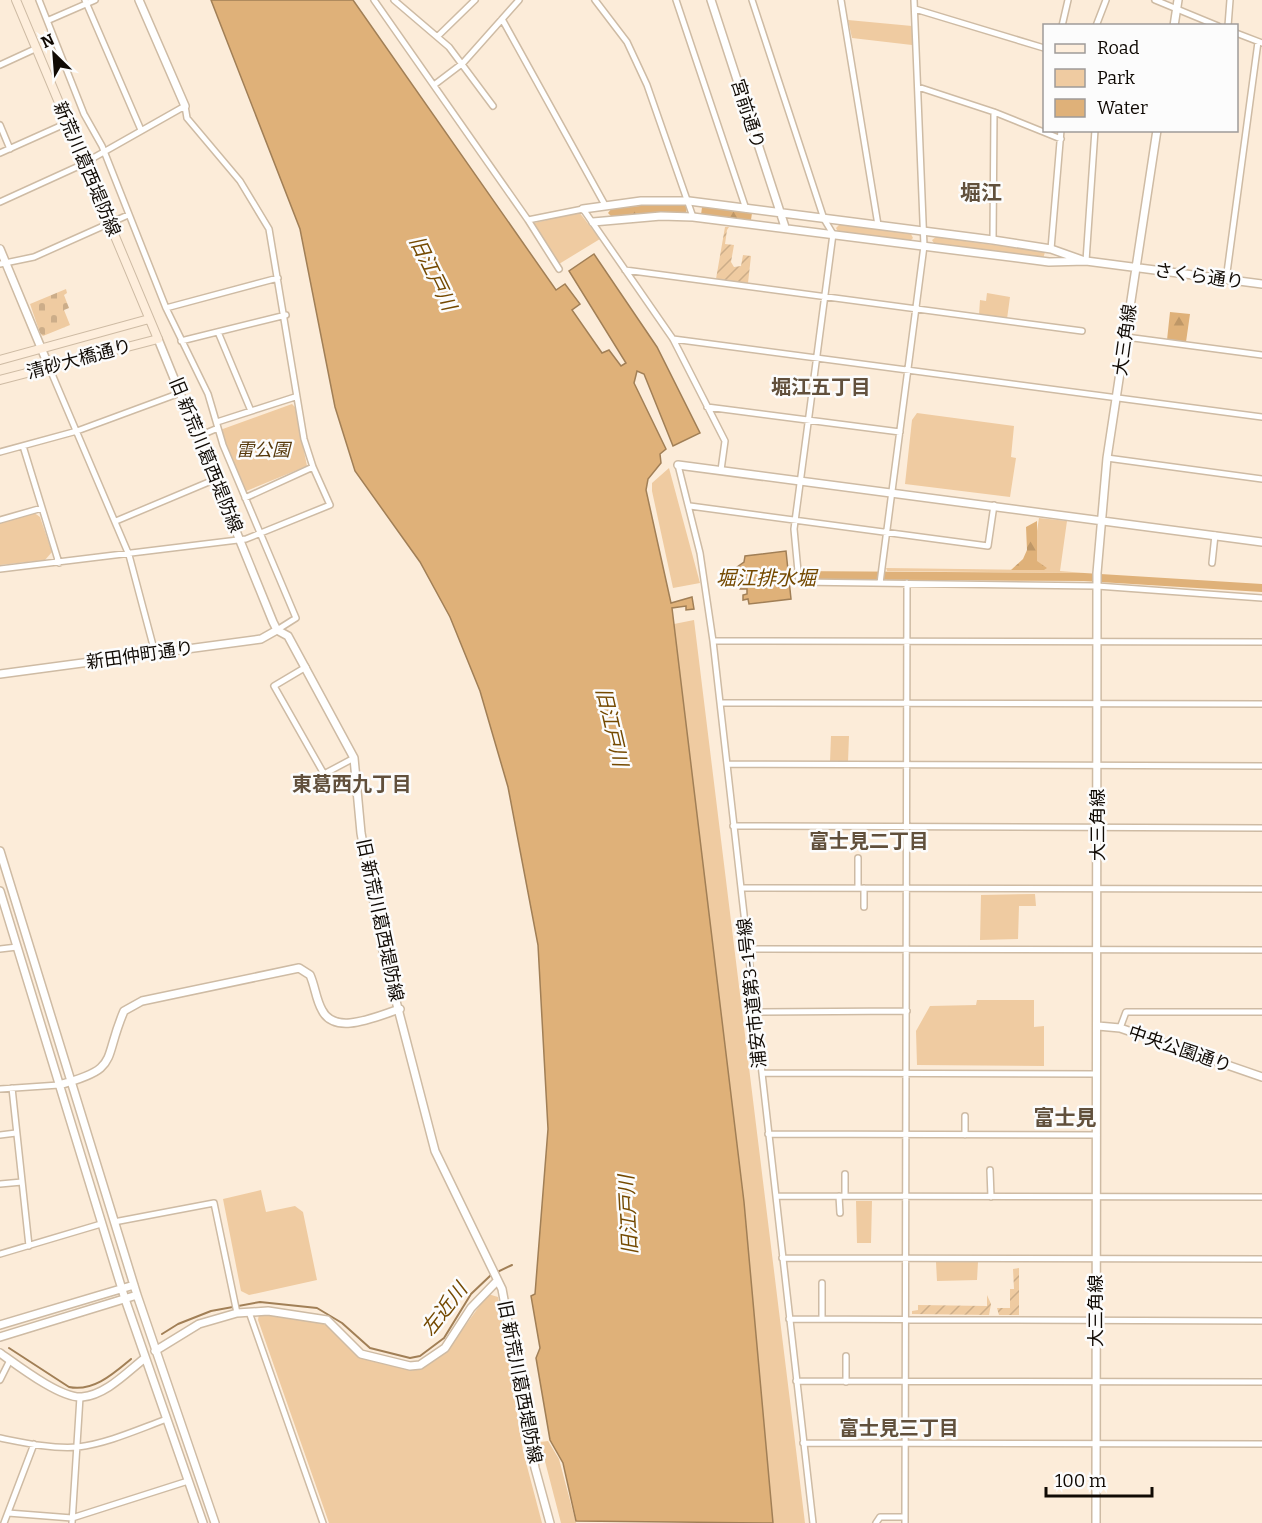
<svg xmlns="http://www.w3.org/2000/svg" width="1262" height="1523" viewBox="0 0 1262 1523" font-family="Bitter,'Noto Sans JP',serif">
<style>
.green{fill:#efcba1}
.forest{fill:url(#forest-firs)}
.cemetery{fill:url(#cemetery-stones)}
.garden{fill:url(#garden-furrows)}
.water{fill:#dfb179;stroke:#a17f56;stroke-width:1.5}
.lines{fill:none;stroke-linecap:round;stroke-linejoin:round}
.stream{stroke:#a17f56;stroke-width:2}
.canal{stroke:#dfb179;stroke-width:8}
.minor-casing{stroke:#cebba4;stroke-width:8}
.tertiary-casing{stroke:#cebba4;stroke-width:10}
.secondary-casing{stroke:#cebba4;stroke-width:10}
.minor{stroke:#fff;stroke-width:5}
.tertiary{stroke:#fff;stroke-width:7}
.secondary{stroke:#feeedc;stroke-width:8}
.labels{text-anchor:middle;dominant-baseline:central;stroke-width:5;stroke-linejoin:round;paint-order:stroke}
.street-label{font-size:18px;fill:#100a04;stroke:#fcfcfc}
.park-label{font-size:18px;font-style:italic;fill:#57390c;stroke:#fcfcfc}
.water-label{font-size:20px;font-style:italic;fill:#744900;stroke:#fcfcfc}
.neighbourhood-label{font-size:20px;font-weight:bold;fill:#61503c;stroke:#fcfcfc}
.quarter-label{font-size:21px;font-weight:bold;fill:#61503c;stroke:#fcfcfc}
</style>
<defs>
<pattern id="forest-firs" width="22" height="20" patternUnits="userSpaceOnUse" patternTransform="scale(1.5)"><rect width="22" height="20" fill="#dfb179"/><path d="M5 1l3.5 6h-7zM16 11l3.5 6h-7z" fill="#be9767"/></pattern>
<pattern id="cemetery-stones" width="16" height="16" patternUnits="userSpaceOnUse" patternTransform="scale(1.5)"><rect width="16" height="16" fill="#efcba1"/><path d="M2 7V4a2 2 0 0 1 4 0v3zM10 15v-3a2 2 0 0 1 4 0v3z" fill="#ccad89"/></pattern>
<pattern id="garden-furrows" width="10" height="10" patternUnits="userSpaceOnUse" patternTransform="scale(1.5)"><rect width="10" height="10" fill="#efcba1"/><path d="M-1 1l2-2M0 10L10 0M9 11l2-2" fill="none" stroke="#ccad89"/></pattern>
</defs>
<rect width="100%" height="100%" fill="#fcecd9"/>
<path class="green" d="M848,20L912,26V45L852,38Z
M579,212L600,239L559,264L534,223Z
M840,224L911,234L913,238L910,241L838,232L836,228Z
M936,237L1045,252L1043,259L935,245L932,240Z
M987,293L1010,297L1007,319L979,315L980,300L986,301Z
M292,404L295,407L307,466L244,492L220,430Z
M917,413L1014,426L1011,457L1016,458L1010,497L905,484L912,420Z
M669,468L700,583L673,588L652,491V483Z
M33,512L40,517L52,552L45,560L0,565V521Z
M1039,518L1067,521L1060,571L1085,573L887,571L886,568L1031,570Z
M886,578L1087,581L887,580Z
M694,620L805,1523H772L674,624Z
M831,736H849L848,762H830Z
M1035,894L1036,906H1019L1018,939L980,940L981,895Z
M977,1000H1034V1027L1044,1026V1066L917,1065L916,1031L930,1006L976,1005Z
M261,1190L266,1212L295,1206L303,1212L317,1280L249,1295L241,1291L223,1199Z
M856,1201H872L871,1243H857Z
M936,1262H978L977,1280L937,1281Z
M488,1294L498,1297L523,1451L542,1523H329L258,1320L259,1314L312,1320L326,1325L360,1357L410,1370L421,1369L447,1351Z
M548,1441L559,1459L576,1523H561L540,1442Z"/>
<path class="forest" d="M681,203L687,207L686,213L611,216L608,213L612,208Z
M702,207L752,213L751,220L701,215Z
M1170,312L1190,314L1186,342L1167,340Z
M1037,521V561L1047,568L1044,570H1011L1023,559L1027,550L1026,527Z"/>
<path class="cemetery" d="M66,289L67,293L64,295L69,308L64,310L70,325L43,336L40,333L30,304Z"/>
<path class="garden" d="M725,227H729L727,230L725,244L734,245L731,262L734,267L741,266L743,255L751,256L748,283L716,279Z
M1019,1268V1315H999L997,1308H1010V1289H1014L1013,1269Z
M987,1295L991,1304L989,1315L912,1314V1311L918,1310V1305L987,1306Z"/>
<path class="water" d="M211,0H353L556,290L565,284L580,304L572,310L602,353L609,350L621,366L626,363L569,271L594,254L657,347L700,433L673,446L644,374L637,371L634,383L666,449L660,454L661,463L648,479L646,490L671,603L692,597L694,609L686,610V606L672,608L744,1202L773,1523L576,1521L563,1463L550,1440L536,1358L540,1348L531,1296L535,1294L548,1129L538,945L508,787L480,691L450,617L420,562L355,471L335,407L300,229Z
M786,551L791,599L749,604L748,599L743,600V595L747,594V589H740L737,567L744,562L745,556Z"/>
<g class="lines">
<path class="stream" d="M162,1334L178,1324L211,1311L260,1302L317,1308L342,1323L370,1348L410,1358L420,1356L444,1338L471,1294L491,1275L512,1265
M9,1348L69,1387C93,1392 113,1374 131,1359"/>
<path class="canal" d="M788,575L1084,577L1262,588"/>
<g class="minor-casing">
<path id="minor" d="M39,0L84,114L102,146L166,308L208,394L223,445L296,618L277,630
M85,0L141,130
M374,0L528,220L583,209L673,339L725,441L721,470
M394,0L449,47L493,106
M595,0L627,42L647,85L693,217
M676,0L746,209
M752,0L824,219L833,234L794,529L799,582L1097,586L1262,598
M841,0L878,225
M1155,0L1218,26
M915,9L1044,48
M502,19L605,205
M49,20L95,0
M1062,26L1068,0
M1096,26L1106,0
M1228,26L1230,0
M1236,33L1262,43
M438,36L475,0
M0,65L37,48
M434,85L463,63L519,0
M918,87L994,112L1061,139
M0,125L10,149
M0,153L67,123
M0,202L79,166L185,106L187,118L240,181L269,229L304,439L313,467L330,505L246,539L0,569
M528,220L559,269
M993,240L994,112
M1051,249L1061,130
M1086,261L1095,130
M0,264L34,257L128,215
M625,270L1082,331
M1226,280L1258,42
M166,308L278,278
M218,332L251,411
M1126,337L1262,355
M673,339L1262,417
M181,341L286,315
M49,367L129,555L155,653
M707,407L900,432
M217,422L295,397
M199,436L218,428
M23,446L59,563
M0,452L77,431L180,393
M1107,458L1262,479
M678,465L700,553L713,641L813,1523
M245,498L313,467
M690,506L988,546L994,505
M0,520L42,508
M116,521L216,479
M1212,563L1215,535
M880,583L924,246L914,0
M713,641L1262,642
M306,667L274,686L324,774L354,758
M720,703L1262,704
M727,764L1262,766
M733,826L1262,828
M858,858V888
M741,888L1262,889
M864,907V888
M0,949L17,947
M747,949L1262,950
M754,1012L907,1011
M1120,1028L1126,1012H1262
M762,1073L1097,1074
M12,1088L29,1246
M0,1089L59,1085
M768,1134L1097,1135
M0,1135L16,1133
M965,1135V1116
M990,1170L991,1197
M845,1174V1196
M0,1184L22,1182
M776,1196L1262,1197
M839,1196L840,1213
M114,1222L214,1203L237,1313
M0,1254L101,1224
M782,1258L1262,1259
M822,1283V1319
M249,1312L323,1523
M789,1319L1262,1321
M846,1356V1382
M0,1380L10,1360
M796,1381L1262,1382
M0,1438C25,1443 52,1449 78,1447C109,1443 139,1429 167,1419
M803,1443L1262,1444
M8,1513L72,1518L188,1481
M4,1523L34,1444
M72,1523L80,1397
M876,1523L880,1517H905
M905,1523L907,583"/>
</g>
<g class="tertiary-casing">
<path id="tertiary" d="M139,0L185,106
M711,0L785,227
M1174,26L1178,0
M583,209L641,201H689L993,240L1051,249L1082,260
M593,222L661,216L693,217L1049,262L1086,261L1262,284
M0,249L49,367
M158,339L273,622L277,630L288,636L354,758L361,833L383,951L435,1151L502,1289L535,1468L550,1523
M678,465L1262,542
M0,674L261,639L277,630
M0,851L137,1295L215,1523
M0,891L125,1299L203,1523
M1098,1026L1120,1028L1262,1077
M59,1085C121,1068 102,1062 124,1011L142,1001L299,968L310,975C315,986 316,1000 322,1010C335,1037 379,1015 400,1009
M0,1325L134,1285
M0,1337L137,1295
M155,1351L199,1324L237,1313L268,1311L327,1320L361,1354L410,1366L420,1365L445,1348L471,1308L497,1281
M0,1353C17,1365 61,1399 82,1397C106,1395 127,1372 145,1358
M1096,1523L1097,573L1107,458L1157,130"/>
</g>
<g class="secondary-casing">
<path id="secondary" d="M0,360L149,319
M0,380L158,339L16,0"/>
</g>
<use href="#minor" class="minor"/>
<use href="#tertiary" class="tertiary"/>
<use href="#secondary" class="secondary"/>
</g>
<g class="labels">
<g class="street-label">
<text transform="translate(748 114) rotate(72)">宮前通り</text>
<text transform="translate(87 169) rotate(67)">新荒川葛西堤防線</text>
<text transform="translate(1199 276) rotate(8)">さくら通り</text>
<text transform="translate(1125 340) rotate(-82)">大三角線</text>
<text transform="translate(79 359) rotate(-15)">清砂大橋通り</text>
<text transform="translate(206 455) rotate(68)">旧 新荒川葛西堤防線</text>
<text transform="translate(140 655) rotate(-8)">新田仲町通り</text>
<text transform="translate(1098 825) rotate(-90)">大三角線</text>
<text transform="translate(380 920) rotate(78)">旧 新荒川葛西堤防線</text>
<text transform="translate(752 993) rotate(-96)">浦安市道第3-1号線</text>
<text transform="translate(1180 1049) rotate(19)">中央公園通り</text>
<text transform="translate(1096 1311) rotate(-90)">大三角線</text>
<text transform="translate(520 1382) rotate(79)">旧 新荒川葛西堤防線</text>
</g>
<g class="park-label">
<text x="263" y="450">雷公園</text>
</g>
<g class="water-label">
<text transform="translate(433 273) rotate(64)">旧江戸川</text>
<text x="766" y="578">堀江排水堀</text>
<text transform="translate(612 727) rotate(77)">旧江戸川</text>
<text transform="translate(628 1215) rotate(-93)">旧江戸川</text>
<text transform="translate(444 1309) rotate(-52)">左近川</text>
</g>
<g class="neighbourhood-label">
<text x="821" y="387">堀江五丁目</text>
<text x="352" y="784">東葛西九丁目</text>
<text x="869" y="841">富士見二丁目</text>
<text x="899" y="1428">富士見三丁目</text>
</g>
<g class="quarter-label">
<text x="981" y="193">堀江</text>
<text x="1065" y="1118">富士見</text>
</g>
</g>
<rect x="1043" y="24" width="195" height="108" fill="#fcfcfc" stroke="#9e9b99" stroke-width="1.5"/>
<rect x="1055" y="44" width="30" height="9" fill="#feeedc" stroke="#9e9b99" stroke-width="1.5"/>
<text x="1097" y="54" font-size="18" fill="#100a04">Road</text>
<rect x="1055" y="69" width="30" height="18" fill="#efcba1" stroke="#9e9b99" stroke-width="1.5"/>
<text x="1097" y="84" font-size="18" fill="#100a04">Park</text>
<rect x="1055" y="99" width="30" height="18" fill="#dfb179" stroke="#9e9b99" stroke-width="1.5"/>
<text x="1097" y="114" font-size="18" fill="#100a04">Water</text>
<g transform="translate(54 54) rotate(335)" stroke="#fcfcfc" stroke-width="4.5" paint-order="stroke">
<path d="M0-4.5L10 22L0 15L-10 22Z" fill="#100a04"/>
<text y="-9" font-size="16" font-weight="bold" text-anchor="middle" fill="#100a04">N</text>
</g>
<path d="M1046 1487v9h106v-9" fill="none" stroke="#100a04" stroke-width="3"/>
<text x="1055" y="1487" font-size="18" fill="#100a04" stroke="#fcfcfc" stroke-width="4.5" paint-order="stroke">100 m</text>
</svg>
